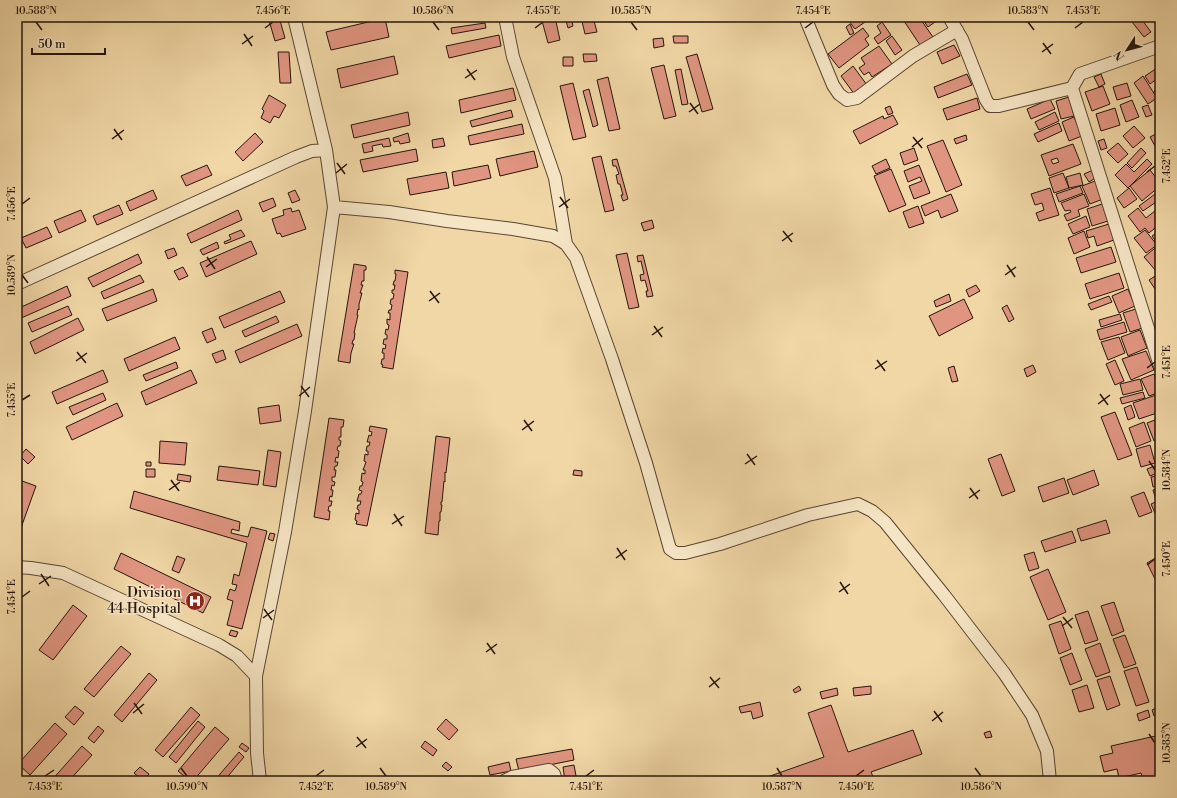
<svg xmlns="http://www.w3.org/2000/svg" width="1177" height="798" viewBox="0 0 1177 798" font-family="'Libre Bodoni',serif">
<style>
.building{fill:#e09581;stroke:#25150a;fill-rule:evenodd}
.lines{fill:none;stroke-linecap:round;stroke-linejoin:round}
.minor-casing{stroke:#584631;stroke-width:14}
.minor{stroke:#f6e5c5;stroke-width:12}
.ticks{fill:none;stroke:#25150a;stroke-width:1.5}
.labels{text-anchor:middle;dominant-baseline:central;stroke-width:3;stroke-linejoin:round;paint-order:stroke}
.poi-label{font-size:14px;fill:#25150a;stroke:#f6e5c5;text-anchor:end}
.neatline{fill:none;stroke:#25150a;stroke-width:1.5}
.ticks-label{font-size:10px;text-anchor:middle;fill:#25150a}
</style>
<rect width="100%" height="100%" fill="#f1d7a6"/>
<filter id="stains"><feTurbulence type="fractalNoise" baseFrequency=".005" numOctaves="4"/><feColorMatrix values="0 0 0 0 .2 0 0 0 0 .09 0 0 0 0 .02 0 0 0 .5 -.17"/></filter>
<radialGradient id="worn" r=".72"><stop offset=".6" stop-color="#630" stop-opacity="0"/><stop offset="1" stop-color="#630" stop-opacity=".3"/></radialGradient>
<path class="building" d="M268,17H279L285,38L275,41Z
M439,17H462L440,22Z
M541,17H555L560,40L548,43Z
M565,17H571L573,26L568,28Z
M581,17H593L597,32L585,34Z
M846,17H862L865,22L855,29Z
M903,17H919L933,37L920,45L902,18Z
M921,17H942L928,27Z
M1128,17H1140L1151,32L1144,37Z
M385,18L389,37L331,50L326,32Z
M882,22L891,35L878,44L874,38L881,33L877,26Z
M485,23L486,28L452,34L451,28Z
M850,24L854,33L850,35L846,27Z
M863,28L869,36L865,39L869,45L839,68L828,54Z
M499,35L501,46L449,58L446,46Z
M673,36H688V43H674Z
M892,36L902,50L895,55L886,41Z
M663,38L664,46L654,48L653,39Z
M954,45L960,56L942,64L937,52Z
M879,46L892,64L872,77L869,72L864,75L859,68L865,64L861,58Z
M278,52H289L291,83H280Z
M583,54H596L597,61L584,62Z
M697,54L713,109L702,112L686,57Z
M394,56L398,74L341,88L337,69Z
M563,57H573V66H563Z
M664,65L676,116L664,119L651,68Z
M853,66L867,85L855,95L841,76Z
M1160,66V81L1158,78L1150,84L1145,76Z
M681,69L688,104L682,105L675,70Z
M967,74L972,85L938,98L934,87Z
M1101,74L1105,84L1099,87L1094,77Z
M1143,76L1157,98L1148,104L1134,83Z
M608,77L620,129L609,131L597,80Z
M573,83L586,137L573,140L560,86Z
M1127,83L1131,96L1117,100L1113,87Z
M1103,86L1110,104L1092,111L1085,92Z
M1160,87V98L1159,99L1154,91Z
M513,88L516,100L461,113L459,100Z
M589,89L598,125L593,127L583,91Z
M269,95L286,105L279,118L274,116L270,123L261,118L264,111L262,109Z
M1069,97L1074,116L1061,119L1056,101Z
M977,98L980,109L947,120L943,109Z
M1050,99L1055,109L1031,119L1027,109Z
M1132,100L1139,117L1126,122L1120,105Z
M1148,105L1152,115L1146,117L1142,107Z
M890,106L893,113L888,115L885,108Z
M1115,108L1120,125L1101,131L1096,114Z
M511,110L513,117L472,127L470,121Z
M408,112L410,125L354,138L351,125Z
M1055,112L1059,121L1039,130L1035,122Z
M893,115L898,124L860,144L853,131L883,116L884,119Z
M1074,117L1082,136L1069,141L1062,122Z
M1059,123L1062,131L1038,142L1034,134Z
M522,124L524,134L470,145L468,136Z
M1134,126L1145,138L1133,148L1123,136Z
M1160,132V155L1150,137Z
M255,133L263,142L243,161L235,152Z
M408,133L410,142L400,144L399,141L394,142L393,138Z
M966,135L967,140L956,144L954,139Z
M389,138L391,146L383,147L382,144L372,146L373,151L364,153L362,144Z
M443,138L445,146L433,148L432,140Z
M1104,139L1107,148L1101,150L1098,141Z
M943,140L962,185L946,192L927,146Z
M1118,143L1128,154L1118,163L1107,152Z
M1073,144L1081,164L1049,176L1041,155ZM1057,158L1059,162L1053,164L1051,160Z
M914,148L918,160L904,165L900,153Z
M1141,148L1146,153L1132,168L1127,163Z
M416,149L418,161L363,172L360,160Z
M534,151L538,167L500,176L496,159Z
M601,156L614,210L605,212L592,158Z
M617,159L628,199L623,201L621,195H623L620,184H618L616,175L619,174L616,166H613L612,160Z
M886,159L890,168L876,174L872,166Z
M1147,159L1152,164L1128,188L1115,175L1126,164L1134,172Z
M207,165L212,175L186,186L181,176Z
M488,165L491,178L454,186L452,172Z
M919,165L930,193L914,199L909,186L922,181L920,177L908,182L904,171Z
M891,169L906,205L889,212L874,176Z
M1093,170L1097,177L1089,182L1084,174Z
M1150,170L1160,183V186L1142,201L1130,186Z
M446,172L449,188L410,195L407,179Z
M1063,173L1069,188L1054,193L1049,178Z
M1080,173L1083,185L1069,188L1066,177Z
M1095,181L1103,199L1090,204L1082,186Z
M1080,186L1083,193L1059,202L1056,194Z
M1050,188L1059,215L1039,221L1036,213L1044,210L1042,203L1035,205L1031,194Z
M1129,188L1137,199L1124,208L1117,198Z
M153,190L157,199L130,211L126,202Z
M295,190L300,200L292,203L288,193Z
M951,194L958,211L941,218L938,210L925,216L921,206Z
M1084,194L1089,206L1078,210L1080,216L1067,221L1064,215L1071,212L1070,210L1065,211L1061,203Z
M1155,194L1159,200L1143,211L1139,206Z
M273,198L276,206L263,212L259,203Z
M1102,204L1108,221L1092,226L1087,209Z
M119,205L123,214L97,225L93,216Z
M918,206L924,223L909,228L903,212Z
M1160,207V224L1149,233L1145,228L1140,232L1128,216L1138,208L1146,218Z
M291,208L292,212L299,210L306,229L282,237L280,233L277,234L272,219L284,215L283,210Z
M81,210L86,221L59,233L54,221Z
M238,210L242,220L191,243L187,234Z
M1086,216L1090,227L1073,234L1068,224Z
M652,220L654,228L644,231L641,223Z
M1109,224L1114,240L1097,246L1094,236L1088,238L1086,231Z
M47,227L52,237L26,248L21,238Z
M241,230L245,236L225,244L224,242L231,239L229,235Z
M1145,230L1157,245L1146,253L1134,238Z
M1160,230V240L1157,243L1152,236Z
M1084,231L1090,247L1074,254L1068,238Z
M251,241L257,254L206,277L200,263Z
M217,242L219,248L203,255L200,250Z
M1160,244V267L1156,271L1144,257Z
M1111,247L1116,262L1081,273L1076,258Z
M17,248L22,259L17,261Z
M174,248L177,255L168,259L165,251Z
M627,253L639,307L629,309L616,255Z
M138,254L142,263L93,287L88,278Z
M643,255L653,296L647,297L646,291H648L645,280L641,281L640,275L644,274L641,261L638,262L637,256Z
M354,264L366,266V270H364V281H362L361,285H363L360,293H362L359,304V310L358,309L357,315H358L354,333H355L354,340H353L352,344H354L351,353L350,363L338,361Z
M183,267L188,276L179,280L174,271Z
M395,270L408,272L393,369L382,367L383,365L381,364L382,359H384V353H382L383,348L385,349L386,345L383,344L384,339H387V335L385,334L386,329L388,330L389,325L387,324V319L390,320V313H388L389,310H391L392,305L390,304L391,299H393L394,294L392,293V290H394L395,285H393L394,281H395L396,274H395Z
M1119,273L1124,288L1090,299L1085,284Z
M1160,273V290L1157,292L1149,280Z
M140,275L144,282L104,299L101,292Z
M976,285L980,291L969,297L966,290Z
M67,286L71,296L19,319L17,315V309Z
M153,289L157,301L107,321L102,309Z
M1128,289L1135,306L1119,313L1112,296Z
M280,291L285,302L224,328L219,317Z
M949,294L951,301L936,307L934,301Z
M1109,296L1112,302L1091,310L1088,304Z
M964,299L973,318L939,336L929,316Z
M1007,305L1014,319L1009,322L1002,308Z
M68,306L72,315L32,332L28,323Z
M1139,308L1146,327L1130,332L1123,313Z
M1120,314L1122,320L1101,327L1099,320Z
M276,316L279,322L245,337L242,331Z
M78,318L84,330L35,354L30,342Z
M1124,322L1127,332L1100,340L1097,330Z
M297,324L302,336L240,363L235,351Z
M212,328L216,339L207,343L202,332Z
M1140,330L1147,348L1128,356L1121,337Z
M175,337L180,349L129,371L124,359Z
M1119,337L1125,353L1108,360L1101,342Z
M223,350L226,359L216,363L212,354Z
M1146,351L1154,370L1131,380L1122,359Z
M1115,360L1124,381L1115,385L1106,364Z
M176,362L178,368L146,381L143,375Z
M1033,365L1036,372L1027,377L1024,369Z
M954,366L958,381L952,382L948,368Z
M103,370L108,382L57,404L52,392Z
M191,370L197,383L146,405L141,392Z
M1154,374L1160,389V392L1149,396L1141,379Z
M1140,379L1143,390L1123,395L1120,384Z
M1143,392L1145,398L1122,404L1120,398Z
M103,393L106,400L73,415L69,407Z
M1156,395L1160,407V412L1139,419L1133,403Z
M117,403L123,416L72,440L66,427Z
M279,405L281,421L260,424L258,408Z
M1131,405L1135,417L1128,420L1124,408Z
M1115,412L1132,455L1118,460L1101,417Z
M329,418L344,420L343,427H341V437H339V440L341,441L340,446H338L337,450L339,451L338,458L336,457L335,462H338L337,466H335L334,470H336L335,477H332V481L335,482L334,486L332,485L331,490H333L332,497L330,496L329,501H332L331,506H329L328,511H330L329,520L314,517Z
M1160,418V439L1154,441L1147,423Z
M1144,422L1151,441L1136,447L1129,428Z
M370,426L387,429L367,526L356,524L357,521L355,520L356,513L359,514V510L357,509L358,505H360L361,501H357L359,494H361L362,491L359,490L360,486H362L363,482L361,481L362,473L365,474V470H363L366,462L364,461L365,454L368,455V451H366L367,446H369L370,442H367L369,435L371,436L372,432L369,431Z
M436,436L450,438L446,473L445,472V482L444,481L442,502H441V505H442L441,512H440V521H439L438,535L425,533Z
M160,441L187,443L185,465L159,463Z
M1150,445L1155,463L1141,467L1136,449Z
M26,449L35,457L28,464L20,456Z
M268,450L281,452L276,487L263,485Z
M1001,454L1015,491L1002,496L988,459Z
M146,462H151V466H146Z
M1157,465L1160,472L1150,476L1147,469Z
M219,466L260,471L258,485L217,480Z
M146,469H155V477H146Z
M574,470L582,471V476L573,475Z
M1094,470L1099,485L1073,495L1067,480Z
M178,474L191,476L190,482L177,480Z
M1157,476L1160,485L1153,487L1151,477Z
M1064,478L1069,493L1043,502L1038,487Z
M22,481L36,486L17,539V497Z
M1160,487V498L1156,500L1153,490Z
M134,491L240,522L239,531L232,529L231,533L248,537L251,527L267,531L242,629L227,625L233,601L227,599L230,589L235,591L237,585L232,584L234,574L239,576L247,543L130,508Z
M1144,492L1152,512L1139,517L1131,497Z
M1160,500V521L1159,522L1151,504Z
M1106,520L1110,533L1081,541L1077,529Z
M1072,531L1076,542L1045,552L1041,541Z
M270,533L275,534L273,541L268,539Z
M1034,552L1039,568L1029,571L1024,555Z
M121,553L211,597L203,613L114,569Z
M177,556L185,559L179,573L172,570Z
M1159,556L1160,559V589L1147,563Z
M1048,569L1066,612L1048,620L1030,577Z
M1114,602L1124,631L1112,636L1101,606Z
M73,605L87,616L53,660L39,650Z
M1088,611L1098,640L1085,644L1075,615Z
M1061,621L1071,649L1059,654L1049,625Z
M231,630L238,632L236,637L229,635Z
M1125,635L1136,664L1124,668L1113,639Z
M1100,643L1110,672L1096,677L1085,649Z
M121,646L131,654L94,697L84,689Z
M1072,653L1082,680L1070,685L1060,658Z
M1137,667L1149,702L1136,706L1124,671Z
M149,673L157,680L122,722L114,715Z
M1110,676L1120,705L1107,710L1097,680Z
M1087,685L1094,708L1079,712L1072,690Z
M799,686L801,690L795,693L793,690Z
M871,686V694L854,696L853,688Z
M837,688L838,695L822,699L820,692Z
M760,702L763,716L753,719L751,711L741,713L739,707Z
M831,705L848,752L913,730L922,754L871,772L875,781H756L824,757L808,713Z
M75,706L84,713L74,725L65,717Z
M1160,706V713L1154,716L1152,710Z
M191,707L200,715L163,757L155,750Z
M1148,710L1150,717L1139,721L1137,714Z
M446,719L458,730L449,740L437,729Z
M198,721L205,727L176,763L169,757Z
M55,723L67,734L30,775L18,764Z
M98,726L104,731L94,743L88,738Z
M215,727L229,739L193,781H190L178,771Z
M990,731L992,737L986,738L984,733Z
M1160,735V781H1143L1141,773L1119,778L1117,769L1104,772L1100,756L1113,753L1111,746Z
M425,741L437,750L433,756L421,747Z
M242,743L249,748L246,752L239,747Z
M82,746L92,755L69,781H51Z
M572,749L574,760L519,771L516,759Z
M239,752L244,757L224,781H214Z
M446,762L452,767L448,771L442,766Z
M509,762L511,771L490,775L488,767Z
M574,765L577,781H565L563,767Z
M140,767L149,774L143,781L134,773Z"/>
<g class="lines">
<g class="minor-casing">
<path id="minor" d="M505,17L513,57L555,178L566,244
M805,17L833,85L839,94L847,100L857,98L913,56L957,30
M949,17L962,39L986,100L990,106H999L1072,88
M1160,46L1080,74L1072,88L1160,366
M334,207L389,212L447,221L513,229L553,236L566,244L576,258L612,359L646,463L670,549L676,553H685L720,544L808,515L858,504L872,511L885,522L944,595L1004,673L1032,715L1047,751L1050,781
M17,284L296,157L312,151L326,150
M17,567L31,568L63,573L219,645L237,656L256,676
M260,781L257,753L256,676L285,532L305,411L334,207L326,150L294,17
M504,781L512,777L549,770L554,774L556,781"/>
</g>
<use href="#minor" class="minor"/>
</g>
<path class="ticks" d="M36,22L42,30M433,22L439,30M631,22L637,30M1028,22L1034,30M265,28L273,22M535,28L543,22M805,28L813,22M1075,28L1083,22M244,34L252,46M1043,43L1051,54M242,44L253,36M1042,52L1053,44M467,69L475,80M465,78L477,70M690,103L698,114M689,112L700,104M114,129L122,140M913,137L922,148M112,139L124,130M912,147L923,138M337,163L345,174M1147,172L1155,166M336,173L347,164M560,197L568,208M22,204L30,198M559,207L570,199M783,231L792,242M782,241L793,233M207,257L215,269M1007,265L1015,277M206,267L217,259M22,275L28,283M1005,275L1016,267M430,291L439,303M429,301L440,293M654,326L662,337M652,335L663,327M77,352L86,363M877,360L885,371M76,361L87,353M1147,368L1155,362M875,369L887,361M301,386L309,397M1100,394L1108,405M299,396L310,387M22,400L30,395M1098,404L1110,395M524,420L532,431M522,430L534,421M747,454L755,465M1149,461L1155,470M745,464L757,456M171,480L179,491M970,488L978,499M169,490L180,482M969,498L980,490M394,514L402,526M392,524L404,516M617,548L625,560M616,558L627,550M1147,565L1155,559M41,574L49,586M840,582L848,594M39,584L51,576M839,592L850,584M22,597L30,591M264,609L272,620M1063,617L1072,628M263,618L274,610M1062,626L1073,618M487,643L495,654M486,652L497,644M710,677L719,688M709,687L720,678M134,703L142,714M934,711L942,722M133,713L144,704M932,721L943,712M1149,734L1155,743M357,737L366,748M356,747L367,739M181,768L187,776M380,768L386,776M777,768L782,776M975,768L981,776M45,776L54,770M316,776L324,770M586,776L594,770M856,776L864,770"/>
<defs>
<g id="hospital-disc" transform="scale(1)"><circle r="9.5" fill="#8f2418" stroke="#f6e5c5"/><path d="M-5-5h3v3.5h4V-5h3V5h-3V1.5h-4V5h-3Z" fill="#fff"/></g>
</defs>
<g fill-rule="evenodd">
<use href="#hospital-disc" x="195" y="601"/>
</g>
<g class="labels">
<g class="poi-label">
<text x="181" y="593">Division<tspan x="181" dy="16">44 Hospital</tspan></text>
</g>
</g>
<rect width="1177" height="798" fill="none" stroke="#f1d7a6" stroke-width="44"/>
<g transform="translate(1127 50) rotate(234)" stroke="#f6e5c5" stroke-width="3" paint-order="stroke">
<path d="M0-3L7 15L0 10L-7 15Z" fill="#25150a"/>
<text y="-6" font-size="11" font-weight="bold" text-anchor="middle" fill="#25150a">N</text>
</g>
<path d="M32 48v6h73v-6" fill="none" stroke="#25150a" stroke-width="2"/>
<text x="38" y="48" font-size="12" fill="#25150a" stroke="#f6e5c5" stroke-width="3" paint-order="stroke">50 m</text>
<rect x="22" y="22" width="1133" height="754" class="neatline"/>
<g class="ticks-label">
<text x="36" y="14">10.588°N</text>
<text x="273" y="14">7.456°E</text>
<text x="433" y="14">10.586°N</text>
<text x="543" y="14">7.455°E</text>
<text x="631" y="14">10.585°N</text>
<text x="813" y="14">7.454°E</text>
<text x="1028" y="14">10.583°N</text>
<text x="1083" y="14">7.453°E</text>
<text transform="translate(1166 166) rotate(-90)" y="4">7.452°E</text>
<text transform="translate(11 204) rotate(-90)" y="4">7.456°E</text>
<text transform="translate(11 275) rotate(-90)" y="4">10.589°N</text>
<text transform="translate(1166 362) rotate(-90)" y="4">7.451°E</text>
<text transform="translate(11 400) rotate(-90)" y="4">7.455°E</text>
<text transform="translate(1166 470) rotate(-90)" y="4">10.584°N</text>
<text transform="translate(1166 559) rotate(-90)" y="4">7.450°E</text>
<text transform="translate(11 597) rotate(-90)" y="4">7.454°E</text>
<text transform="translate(1166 743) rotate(-90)" y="4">10.585°N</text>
<text x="45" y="790">7.453°E</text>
<text x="187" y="790">10.590°N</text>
<text x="316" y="790">7.452°E</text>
<text x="386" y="790">10.589°N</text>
<text x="586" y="790">7.451°E</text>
<text x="782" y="790">10.587°N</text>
<text x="856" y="790">7.450°E</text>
<text x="981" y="790">10.586°N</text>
</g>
<rect width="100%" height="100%" filter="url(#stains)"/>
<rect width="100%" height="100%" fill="url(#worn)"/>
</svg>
